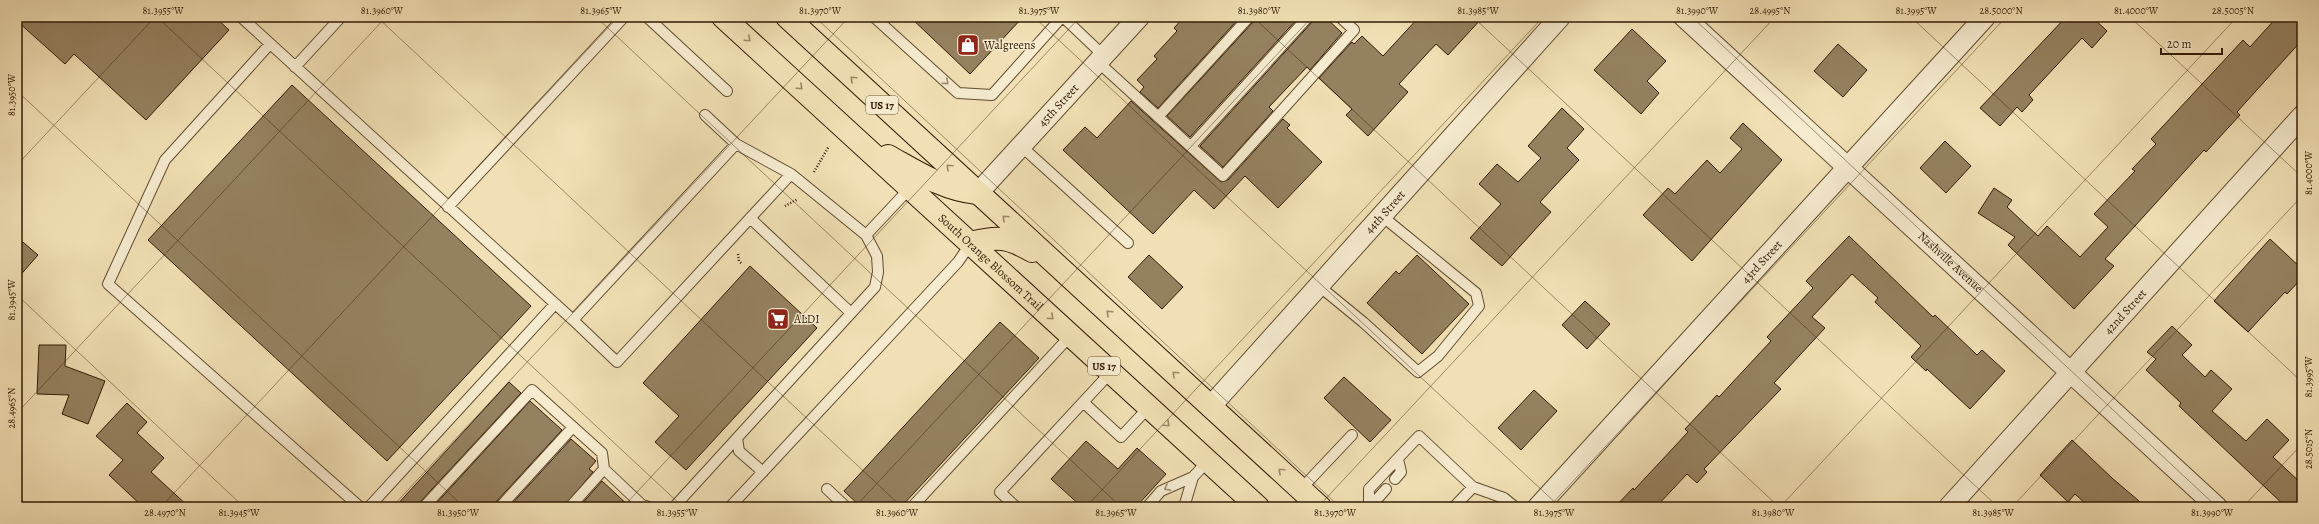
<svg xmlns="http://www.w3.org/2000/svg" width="2319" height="524" viewBox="0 0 2319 524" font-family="Alegreya,serif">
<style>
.building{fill:#958160;stroke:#311b03}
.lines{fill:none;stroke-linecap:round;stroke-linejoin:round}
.lane-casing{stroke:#614c30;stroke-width:12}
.street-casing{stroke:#614c30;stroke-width:22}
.primary-casing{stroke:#311b03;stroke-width:24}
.path{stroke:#311b03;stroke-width:2.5;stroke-dasharray:1 2;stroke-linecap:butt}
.lane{stroke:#f6ebcf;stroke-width:10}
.street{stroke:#f6ebcf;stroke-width:20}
.primary{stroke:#f1e0b5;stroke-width:22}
.oneway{stroke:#9b8765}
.oneway2{stroke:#9d8d73}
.ticks{fill:none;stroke:#311b03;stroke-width:1;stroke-opacity:0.45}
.labels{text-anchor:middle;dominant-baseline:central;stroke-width:3;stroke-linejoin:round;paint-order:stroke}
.shield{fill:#f6ebcf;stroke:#6c5940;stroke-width:1}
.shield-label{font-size:11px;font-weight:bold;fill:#311b03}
.poi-label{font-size:12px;fill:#311b03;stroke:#f6ebcf;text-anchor:start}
.street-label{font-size:12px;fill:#311b03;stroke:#f6ebcf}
.neatline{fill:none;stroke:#311b03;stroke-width:1.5}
.ticks-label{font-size:10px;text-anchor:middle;fill:#311b03}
</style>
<rect width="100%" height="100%" fill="#f1e0b5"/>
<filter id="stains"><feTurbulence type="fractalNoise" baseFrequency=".005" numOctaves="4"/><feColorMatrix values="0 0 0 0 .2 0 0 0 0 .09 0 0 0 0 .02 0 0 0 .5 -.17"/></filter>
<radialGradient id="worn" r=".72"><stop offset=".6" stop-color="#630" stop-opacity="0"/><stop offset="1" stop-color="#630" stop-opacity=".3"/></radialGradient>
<path class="building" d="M17,17H215L229,30L146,120L74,54L65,64L17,21Z
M910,17H1023L970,74Z
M1184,17H1240L1158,108L1140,92L1144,87L1137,80L1157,59L1154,56L1177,31L1174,28Z
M1255,17H1299L1190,137L1167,116L1254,21Z
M1314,17H1325L1342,33L1310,70L1307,67L1269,107L1273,111L1223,167L1200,146L1313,21Z
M1419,17H1483L1448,55L1436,44L1399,84L1408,92L1368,136L1346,115L1352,109L1319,78L1352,42L1354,44L1362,36L1383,56Z
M2066,17H2092L2107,31L2092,48L2082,38L2029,95L2033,100L2022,112L2017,107L2000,126L1980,108Z
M2277,17H2302V40L2237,112L2240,115L2206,152L2204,150L2105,259L2114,266L2074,309L2008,245L2015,237L1978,213L1994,188L2012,200L2007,207L2038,236L2047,226L2080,257L2108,227L2094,214L2135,171L2132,169L2156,144L2151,139L2243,40L2250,47Z
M1632,29L1666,61L1647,81L1659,93L1641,114L1594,70Z
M1838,44L1867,70L1843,97L1814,71Z
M292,85L531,306L387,461L148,240Z
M1131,101L1221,182L1228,180L1283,119L1290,125L1287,128L1322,162L1278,208L1245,176L1214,209L1194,190L1153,234L1063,150L1085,127L1097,138Z
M1562,108L1584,129L1567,148L1579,160L1540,202L1551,212L1502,266L1470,238L1501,204L1479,184L1497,164L1518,182L1541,158L1528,146Z
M1743,123L1782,160L1692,261L1643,215L1668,188L1675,194L1707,160L1720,173L1742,149L1730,138Z
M1945,141L1971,166L1946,193L1920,168Z
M1849,236L1933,317L1935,315L1977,355L1982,350L2005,371L1970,409L1927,369L1926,371L1911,357L1921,346L1875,302L1878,298L1852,274L1812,317L1825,328L1774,383L1781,389L1704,469L1707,472L1697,483L1687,474L1656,507H1615L1633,488L1634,490L1688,432L1685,429L1717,395L1719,397L1771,341L1767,337L1813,288L1806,281Z
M17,237L38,255L17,279Z
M2270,239L2302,269V278L2287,294L2285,292L2248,332L2214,301Z
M1149,255L1183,287L1162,309L1128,277Z
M1417,255L1469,304L1422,354L1367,303L1396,271L1399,274Z
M750,266L817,328L686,470L655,442L679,416L643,383Z
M1585,301L1610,324L1587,349L1562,325Z
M1000,322L1039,358L901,507H861L844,491Z
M2172,326L2192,345L2182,355L2205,377L2211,370L2232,389L2212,411L2246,441L2267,419L2289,440L2273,457L2302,484V507H2286L2179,406L2181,403L2146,370L2156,359L2147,352Z
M39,345H66L65,366L105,381L88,424L62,414L69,395L37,394Z
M1344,377L1391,420L1370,442L1324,398Z
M509,382L521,393L419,503L418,507H395Z
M1534,390L1557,411L1521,450L1498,428Z
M530,401L562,430L495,503L494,507H433Z
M127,403L147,422L137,433L164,458L151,472L189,507H143L109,475L123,460L96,436Z
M571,439L596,461L589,469L593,472L564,507H509Z
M2072,440L2112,478L2146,507H2089L2075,494L2068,502L2040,475Z
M1086,441L1118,469L1137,448L1166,474L1136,507H1082L1051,479Z
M602,481L630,507H579Z"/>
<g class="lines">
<g class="lane-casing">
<path id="lane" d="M241,17L573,320
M647,17L727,91
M874,17L958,93L992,95L1062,17
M1063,17L1104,56
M270,44L165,160L108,284L360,507
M1098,62L1223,176L1354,30L1340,17
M295,67L341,17
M705,115L736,144
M1158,117L1249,17
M1021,146L1128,243
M1191,146L1308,17
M448,207L624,17
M750,218L851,313
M866,235L910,188
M1319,286L1363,322L1418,372L1438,356L1479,306L1476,293L1382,216
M1083,402L1121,437L1149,407
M763,472L739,451L737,438L875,287L878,272L877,256L866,235L791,174L736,144L573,320L617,362L791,174
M1395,479L1401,472L1398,459
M827,489L846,507
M1301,489L1352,435
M369,507L555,304
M424,507L532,390L602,453L604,469L642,505L649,507
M500,507L573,427
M570,507L604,469
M674,507L737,438
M730,507L958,262L971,243
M912,507L1071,335
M1016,507L1000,492L1111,372
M1147,507L1161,491L1193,477
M1184,507L1193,477L1208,461
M1369,507V489L1419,436L1473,487L1504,498L1515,507
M1370,507L1386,489
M1454,507L1473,487"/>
</g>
<g class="street-casing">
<g id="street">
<path id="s1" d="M1684,17L2217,507"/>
<path id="s2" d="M978,193L1139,17"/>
<path id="s3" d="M1210,407L1560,17"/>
<path id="s4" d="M1538,507L1985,17"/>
<path id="s5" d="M1949,507L2302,116"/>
</g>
</g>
<g class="primary-casing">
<g id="primary">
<path id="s6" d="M723,17L1258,507"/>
<path d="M787,17L1320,507"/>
<path d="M888,156C917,172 944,190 977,193"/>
<path d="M971,243C998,236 1008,237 1032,251"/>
</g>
</g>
<path class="path" d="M814,172L829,146
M785,206L798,199
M738,254L739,261L742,264"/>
<use href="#lane" class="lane"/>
<use href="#street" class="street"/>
<use href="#primary" class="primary"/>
</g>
<defs><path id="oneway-chevron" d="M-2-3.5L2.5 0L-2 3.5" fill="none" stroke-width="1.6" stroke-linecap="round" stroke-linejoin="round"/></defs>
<g class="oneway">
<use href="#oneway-chevron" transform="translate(748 39) rotate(43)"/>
<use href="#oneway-chevron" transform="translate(853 79) rotate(-137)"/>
<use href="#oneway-chevron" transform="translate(800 87) rotate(42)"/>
<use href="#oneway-chevron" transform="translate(949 167) rotate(-137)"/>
<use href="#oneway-chevron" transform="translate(1005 218) rotate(-137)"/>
<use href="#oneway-chevron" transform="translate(1109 313) rotate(-137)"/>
<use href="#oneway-chevron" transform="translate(1051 317) rotate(43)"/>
<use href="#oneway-chevron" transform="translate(1175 374) rotate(-137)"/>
<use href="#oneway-chevron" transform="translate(1167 424) rotate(43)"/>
<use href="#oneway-chevron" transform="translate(1281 471) rotate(-137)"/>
</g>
<g class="oneway2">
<use href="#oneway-chevron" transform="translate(946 82) rotate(42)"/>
<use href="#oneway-chevron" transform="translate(1167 488) rotate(152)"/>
</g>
<path class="ticks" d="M157,17L683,507M377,17L902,507M596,17L1121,507M815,17L1340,507M1034,17L1560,507M1253,17L1779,507M1473,17L1998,507M1692,17L2217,507M1911,17L2302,382M2130,17L2302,177M17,91L464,507M17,165L155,17M17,295L244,507M17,413L386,17M17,499L25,507M161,507L618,17M392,507L849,17M623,507L1080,17M855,507L1312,17M1086,507L1543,17M1318,507L1775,17M1549,507L2006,17M1780,507L2237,17M2012,507L2302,196M2243,507L2302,444"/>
<defs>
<g id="shop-square" transform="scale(1.15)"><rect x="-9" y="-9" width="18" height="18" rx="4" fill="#8f2418" stroke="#f6ebcf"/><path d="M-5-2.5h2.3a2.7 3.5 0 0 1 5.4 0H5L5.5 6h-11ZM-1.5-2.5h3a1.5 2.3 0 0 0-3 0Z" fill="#fff"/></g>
<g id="supermarket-square" transform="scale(1.15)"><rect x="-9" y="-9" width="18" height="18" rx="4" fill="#8f2418" stroke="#f6ebcf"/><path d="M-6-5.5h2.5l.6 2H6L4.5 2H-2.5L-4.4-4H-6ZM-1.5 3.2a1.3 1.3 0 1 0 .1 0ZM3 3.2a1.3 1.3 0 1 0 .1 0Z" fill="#fff"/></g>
</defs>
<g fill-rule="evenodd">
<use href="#shop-square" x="968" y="45"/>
<use href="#supermarket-square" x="778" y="319"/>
</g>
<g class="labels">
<g class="shield">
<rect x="866" y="96" width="32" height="18" rx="3"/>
<rect x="1088" y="357" width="32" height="18" rx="3"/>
</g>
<g class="shield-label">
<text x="882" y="105">US 17</text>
<text x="1104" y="366">US 17</text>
</g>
<g class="poi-label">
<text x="984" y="45">Walgreens</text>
<text x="794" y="319">ALDI</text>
</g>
<g class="street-label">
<text stroke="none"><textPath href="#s2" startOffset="119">45th Street</textPath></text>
<text stroke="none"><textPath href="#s3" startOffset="262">44th Street</textPath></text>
<text stroke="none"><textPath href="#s6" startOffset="363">South Orange Blossom Trail</textPath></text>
<text stroke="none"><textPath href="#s4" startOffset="332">43rd Street</textPath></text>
<text stroke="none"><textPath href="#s1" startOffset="362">Nashville Avenue</textPath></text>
<text stroke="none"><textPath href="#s5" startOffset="263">42nd Street</textPath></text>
</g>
</g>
<rect width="2319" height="524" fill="none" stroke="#f1e0b5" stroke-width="44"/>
<path d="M2161 48v6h61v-6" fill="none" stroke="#311b03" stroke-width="2"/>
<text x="2167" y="48" font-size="12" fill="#311b03" stroke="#f6ebcf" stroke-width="3" paint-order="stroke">20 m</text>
<rect x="22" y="22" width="2275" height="480" class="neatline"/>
<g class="ticks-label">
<text x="163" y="14">81.3955°W</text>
<text x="382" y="14">81.3960°W</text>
<text x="601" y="14">81.3965°W</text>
<text x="820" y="14">81.3970°W</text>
<text x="1039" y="14">81.3975°W</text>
<text x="1259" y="14">81.3980°W</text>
<text x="1478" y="14">81.3985°W</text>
<text x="1697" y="14">81.3990°W</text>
<text x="1770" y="14">28.4995°N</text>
<text x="1916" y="14">81.3995°W</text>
<text x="2001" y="14">28.5000°N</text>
<text x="2136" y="14">81.4000°W</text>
<text x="2233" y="14">28.5005°N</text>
<text transform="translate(11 95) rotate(-90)" y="4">81.3950°W</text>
<text transform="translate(2308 173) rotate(-90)" y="4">81.4000°W</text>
<text transform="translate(11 300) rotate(-90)" y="4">81.3945°W</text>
<text transform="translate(2308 377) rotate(-90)" y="4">81.3995°W</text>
<text transform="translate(11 408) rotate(-90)" y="4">28.4965°N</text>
<text transform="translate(2308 449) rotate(-90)" y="4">28.5015°N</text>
<text x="165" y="516">28.4970°N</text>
<text x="239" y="516">81.3945°W</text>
<text x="458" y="516">81.3950°W</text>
<text x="677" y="516">81.3955°W</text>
<text x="897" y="516">81.3960°W</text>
<text x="1116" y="516">81.3965°W</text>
<text x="1335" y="516">81.3970°W</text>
<text x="1554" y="516">81.3975°W</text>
<text x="1773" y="516">81.3980°W</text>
<text x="1993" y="516">81.3985°W</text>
<text x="2212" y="516">81.3990°W</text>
</g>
<rect width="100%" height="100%" filter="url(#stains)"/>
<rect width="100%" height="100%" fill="url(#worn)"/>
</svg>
